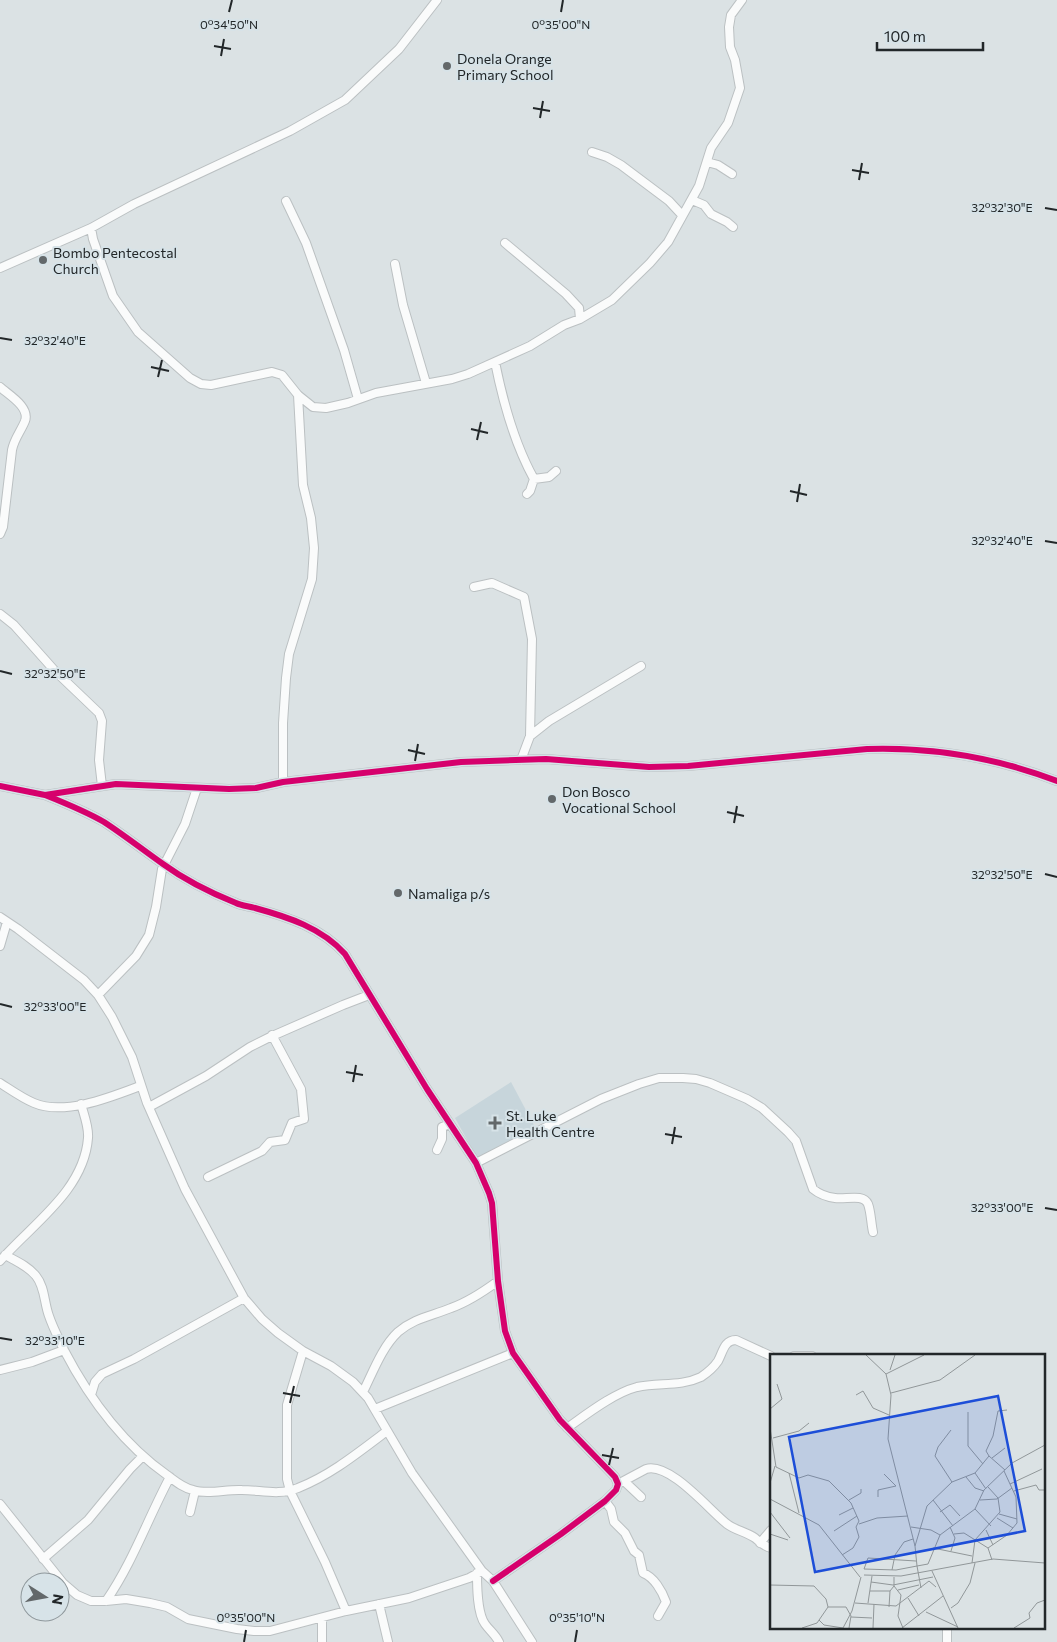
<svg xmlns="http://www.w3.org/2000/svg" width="1057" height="1642" viewBox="0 0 1057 1642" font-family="Commissioner,sans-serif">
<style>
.built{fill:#c7d5db}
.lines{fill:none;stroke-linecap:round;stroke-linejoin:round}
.minor-casing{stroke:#bbc0c2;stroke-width:10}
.minor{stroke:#fafbfb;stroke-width:8}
.cycleway-casing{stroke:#d7e3e8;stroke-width:9}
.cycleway{stroke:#d6006c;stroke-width:6}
.ticks{fill:none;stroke:#222729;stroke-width:2}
.poi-dot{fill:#63686a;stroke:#d7e3e8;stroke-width:2}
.labels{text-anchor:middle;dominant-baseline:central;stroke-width:4;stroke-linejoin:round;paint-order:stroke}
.poi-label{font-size:14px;fill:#222729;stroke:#d7e3e8;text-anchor:start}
.inset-road{fill:none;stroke:#919799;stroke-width:1}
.view{fill:#1d4ed8;fill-opacity:0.15;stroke:#1d4ed8;stroke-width:2.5}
.inset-edge{fill:none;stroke:#222729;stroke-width:2.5}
.ticks-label{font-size:12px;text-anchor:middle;fill:#222729;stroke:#d7e3e8;stroke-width:4;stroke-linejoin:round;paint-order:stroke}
</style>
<rect width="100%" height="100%" fill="#dbe2e4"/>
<path class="built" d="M511,1082L536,1129L479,1157L475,1154L455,1118Z"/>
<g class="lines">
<g class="minor-casing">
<path id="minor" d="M592,152L607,157L621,165L669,201L682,215
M707,162L718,165L732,174
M692,200L704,205L711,214L727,222L733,227
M286,201L306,243L344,350L358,399
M91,228L93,239L113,296L138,332L190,378L201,384L211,385L272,372L282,375L298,395L313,407L326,408L348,403L376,393L452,379L468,374L530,346L564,325L580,319L612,300L650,263L668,242L699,186L711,148L728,123L740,88L735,60L730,47L729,27L731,15L742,0
M505,243L566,294L579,308L580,319
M395,264L403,305L426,383
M0,268L91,228L134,204L290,131L345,100L399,49L437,0
M495,362C503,402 514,443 534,479L549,477L556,471
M0,387C9,395 30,407 25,421C21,431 14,439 12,450L3,527L0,534
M527,494L530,491L534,479
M474,587L492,583L524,597L532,639L530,736
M0,614L14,625L55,671L99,713L102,721L99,760L102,786
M521,760L530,736L549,721L641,666
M283,782V723L286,678L289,654L312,579L314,548L311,518L303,485L298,395
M0,786L45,795L116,784L229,789L256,788L283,782L461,762L546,759L649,767L688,766L867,749C931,747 997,758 1057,781
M45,795C65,803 85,811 104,822C124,835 143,850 163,864C185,880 211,893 236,903C242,906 249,906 255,908C288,917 322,928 345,954L427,1089L476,1163L489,1193L492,1203L498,1281L505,1331L513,1353L560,1420L615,1477L618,1484L616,1490L605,1501L561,1534L493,1581
M0,917L18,929L84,980L98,995L112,1017L132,1057L147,1103L185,1189L244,1298L262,1319L278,1333L303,1351L331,1366L353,1382L368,1398L412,1473L482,1571L493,1581L532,1642
M0,946L7,922
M98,995L136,956L149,935L156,907L162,869L185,824L197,788
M0,1083C11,1090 22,1098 34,1103C64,1116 111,1097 140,1086
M149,1107L206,1076L250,1047L270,1037L343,1005L369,995
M437,1150L442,1139V1127L450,1124
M476,1163L601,1099L639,1084L659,1078H683L696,1079L710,1083L747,1099L762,1108L788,1132L796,1141L813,1189C819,1194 827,1197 835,1198C845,1200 863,1193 868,1204C871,1212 871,1223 873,1232
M208,1177L262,1151L270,1142L285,1140L292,1123L304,1119L301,1089L272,1035
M5,1255C16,1261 28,1266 36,1276C45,1287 44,1303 49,1316C53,1328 59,1339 64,1350C89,1398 123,1444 167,1475C175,1481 183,1488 193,1490C208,1495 226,1489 242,1490C261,1490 279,1496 298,1488C331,1475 359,1452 387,1431
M0,1261C31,1225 84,1191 88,1138C89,1127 84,1115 81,1104
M303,1351L287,1405V1479L290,1491L325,1562L346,1611
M794,1356H812
M0,1370L32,1362L64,1350
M363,1392C373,1372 382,1347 398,1332C414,1318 432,1316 451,1308C468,1302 483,1292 498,1281
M91,1395L95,1382L102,1374L134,1359L244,1298
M375,1409L513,1353
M567,1428C587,1414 614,1393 637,1387C659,1382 680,1387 701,1377C707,1373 714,1367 718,1361C723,1352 724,1340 736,1340L771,1356
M624,1481L641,1497
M618,1484L646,1469C670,1462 709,1510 727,1524C735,1530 746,1532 755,1538C760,1542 763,1546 771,1548
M605,1501L611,1509L614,1522L625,1533L634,1551L639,1555L643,1573C654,1577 662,1591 666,1602L658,1616
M0,1504L63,1583L77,1595L91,1601H106L126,1599L150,1603L167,1607L188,1619L237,1629L254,1631H270L346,1611L409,1598L469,1578L482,1571
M190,1512L195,1491
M760,1543L771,1530
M43,1559L88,1520L130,1469L143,1456
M477,1573C477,1586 477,1613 485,1624C490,1631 495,1634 499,1642
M106,1601C133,1562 148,1518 170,1477
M379,1604L388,1642
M322,1642V1618
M947,1642V1628"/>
</g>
<use href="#minor" class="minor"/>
<g class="cycleway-casing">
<path id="cycleway" d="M0,786L45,795L116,784L229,789L256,788L283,782L461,762L546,759L649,767L688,766L867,749C931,747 997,758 1057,781
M45,795C65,803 85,811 104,822C124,835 143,850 163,864C185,880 211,893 236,903C242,906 249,906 255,908C288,917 322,928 345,954L427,1089L476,1163L489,1193L492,1203L498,1281L505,1331L513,1353L560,1420L615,1477L618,1484L616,1490L605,1501L561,1534L493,1581"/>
</g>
<use href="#cycleway" class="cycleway"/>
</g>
<path class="ticks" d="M229,12L232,0M561,12L563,0M214,46L231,49M221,56L224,39M533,108L550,111M540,118L543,101M852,170L869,173M859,180L862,163M1045,208L1057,210M0,338L12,340M151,367L169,371M158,377L162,360M471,429L488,433M477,440L481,422M790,491L807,495M797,502L800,484M1045,541L1057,543M0,671L12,674M408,750L425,754M415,761L418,744M727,812L744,816M734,823L737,806M1045,874L1057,877M0,1004L12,1007M346,1072L363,1075M353,1082L356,1065M665,1134L682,1137M672,1144L675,1127M1045,1208L1057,1210M0,1338L12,1340M283,1393L300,1396M290,1403L294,1386M602,1455L619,1458M609,1465L613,1448M244,1642L246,1630M575,1642L577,1630"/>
<g class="poi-dot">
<circle cx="447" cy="66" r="5"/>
<circle cx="43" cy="260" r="5"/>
<circle cx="552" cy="799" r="5"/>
<circle cx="398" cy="893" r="5"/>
<path d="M492.5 1115.5h5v5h5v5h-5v5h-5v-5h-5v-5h5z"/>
</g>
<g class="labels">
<g class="poi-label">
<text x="457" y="58">Donela Orange<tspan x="457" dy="16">Primary School</tspan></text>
<text x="53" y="252">Bombo Pentecostal<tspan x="53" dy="16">Church</tspan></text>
<text x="562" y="791">Don Bosco<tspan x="562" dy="16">Vocational School</tspan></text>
<text x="408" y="893">Namaliga p/s</text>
<text x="506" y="1115">St. Luke<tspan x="506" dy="16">Health Centre</tspan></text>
</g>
</g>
<g transform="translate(770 1354)">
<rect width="275" height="275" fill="#dbe2e4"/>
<path class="inset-road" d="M96,1L116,20L121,41L118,85L145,192L147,212L126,216L94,215L98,204L146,207M120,16L125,1M116,20L154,1M121,39L170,26L205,1M86,41L93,37L103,54L119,61M0,55L12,45L7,30M198,58V92L213,110M0,74L6,113L29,124L38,121L59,127L81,149L89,167L86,173L89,183L83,194L72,201M181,76L168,93L165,102L182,128M3,84L29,77L39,69M219,102L216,97L223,82L228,57L237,56M222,104L235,94M19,119L29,159M205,119L216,135M114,120L126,132M196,123L205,134L214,137M0,129L5,112M240,130L272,115M244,137L266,131L269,136H275M108,143V136L126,132M0,145L49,171L90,223M79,146L91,139V135M163,146L183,172M210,146L227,145L242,134M205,155L221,172M0,158L20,184M170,158L180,151L190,162M229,160L247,165M69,161L83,154M227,164L243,174M89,170L107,164L138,162M141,173L161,176L170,181M180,173L185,184L181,197M216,176L223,191M64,177L87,162M0,180L18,186M184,180L194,179L218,194L222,206M205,186L230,158L228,144L218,133M145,192L157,152L182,128L205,119L219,102L235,116M163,194L202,202M218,194L237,181L247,169L246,143L234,117M202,209L205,186M122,216L125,201L134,188L143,185M162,217L188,274M94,221L131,222L223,205L275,209M101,228L123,231L163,223M0,231L44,232L56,245L58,253H76L81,262L79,274M124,232L131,241L128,262L133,274M151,234L147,212L158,210L170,181L205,155L214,136L242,109L275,91M128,236L149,231M100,237H120L124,232V223M138,244L149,262M85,249L126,252L159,227L166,233M98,249L102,222M119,253L120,237M181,254L188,249L200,229L205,209M156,258L188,273M81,263L102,264M49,266L54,271L73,274M32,274L47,269L58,253M73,274L82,257L91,223M103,274L104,250M132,274L173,242M244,274L260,264L259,259L267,249L275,246"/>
<path class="view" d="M228,42L255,177L45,218L19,83Z"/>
<rect width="275" height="275" class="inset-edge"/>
</g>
<g class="ticks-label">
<text x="229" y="29">0°34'50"N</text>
<text x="561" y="29">0°35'00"N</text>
<text x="1002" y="212">32°32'30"E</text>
<text x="55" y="345">32°32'40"E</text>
<text x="1002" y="545">32°32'40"E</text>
<text x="55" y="678">32°32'50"E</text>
<text x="1002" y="879">32°32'50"E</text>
<text x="55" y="1011">32°33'00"E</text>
<text x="1002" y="1212">32°33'00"E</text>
<text x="55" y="1345">32°33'10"E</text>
<text x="246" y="1622">0°35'00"N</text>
<text x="577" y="1622">0°35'10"N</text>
</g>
<g transform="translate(45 1597) rotate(101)"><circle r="24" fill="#d7e3e8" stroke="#8f989c"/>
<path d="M0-4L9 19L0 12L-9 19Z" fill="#63686a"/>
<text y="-8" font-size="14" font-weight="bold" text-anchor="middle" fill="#222729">N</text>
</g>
<path d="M877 42v8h106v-8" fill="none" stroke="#222729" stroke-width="2.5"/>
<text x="884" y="42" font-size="15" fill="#222729" stroke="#d7e3e8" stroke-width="4" paint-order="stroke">100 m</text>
</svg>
